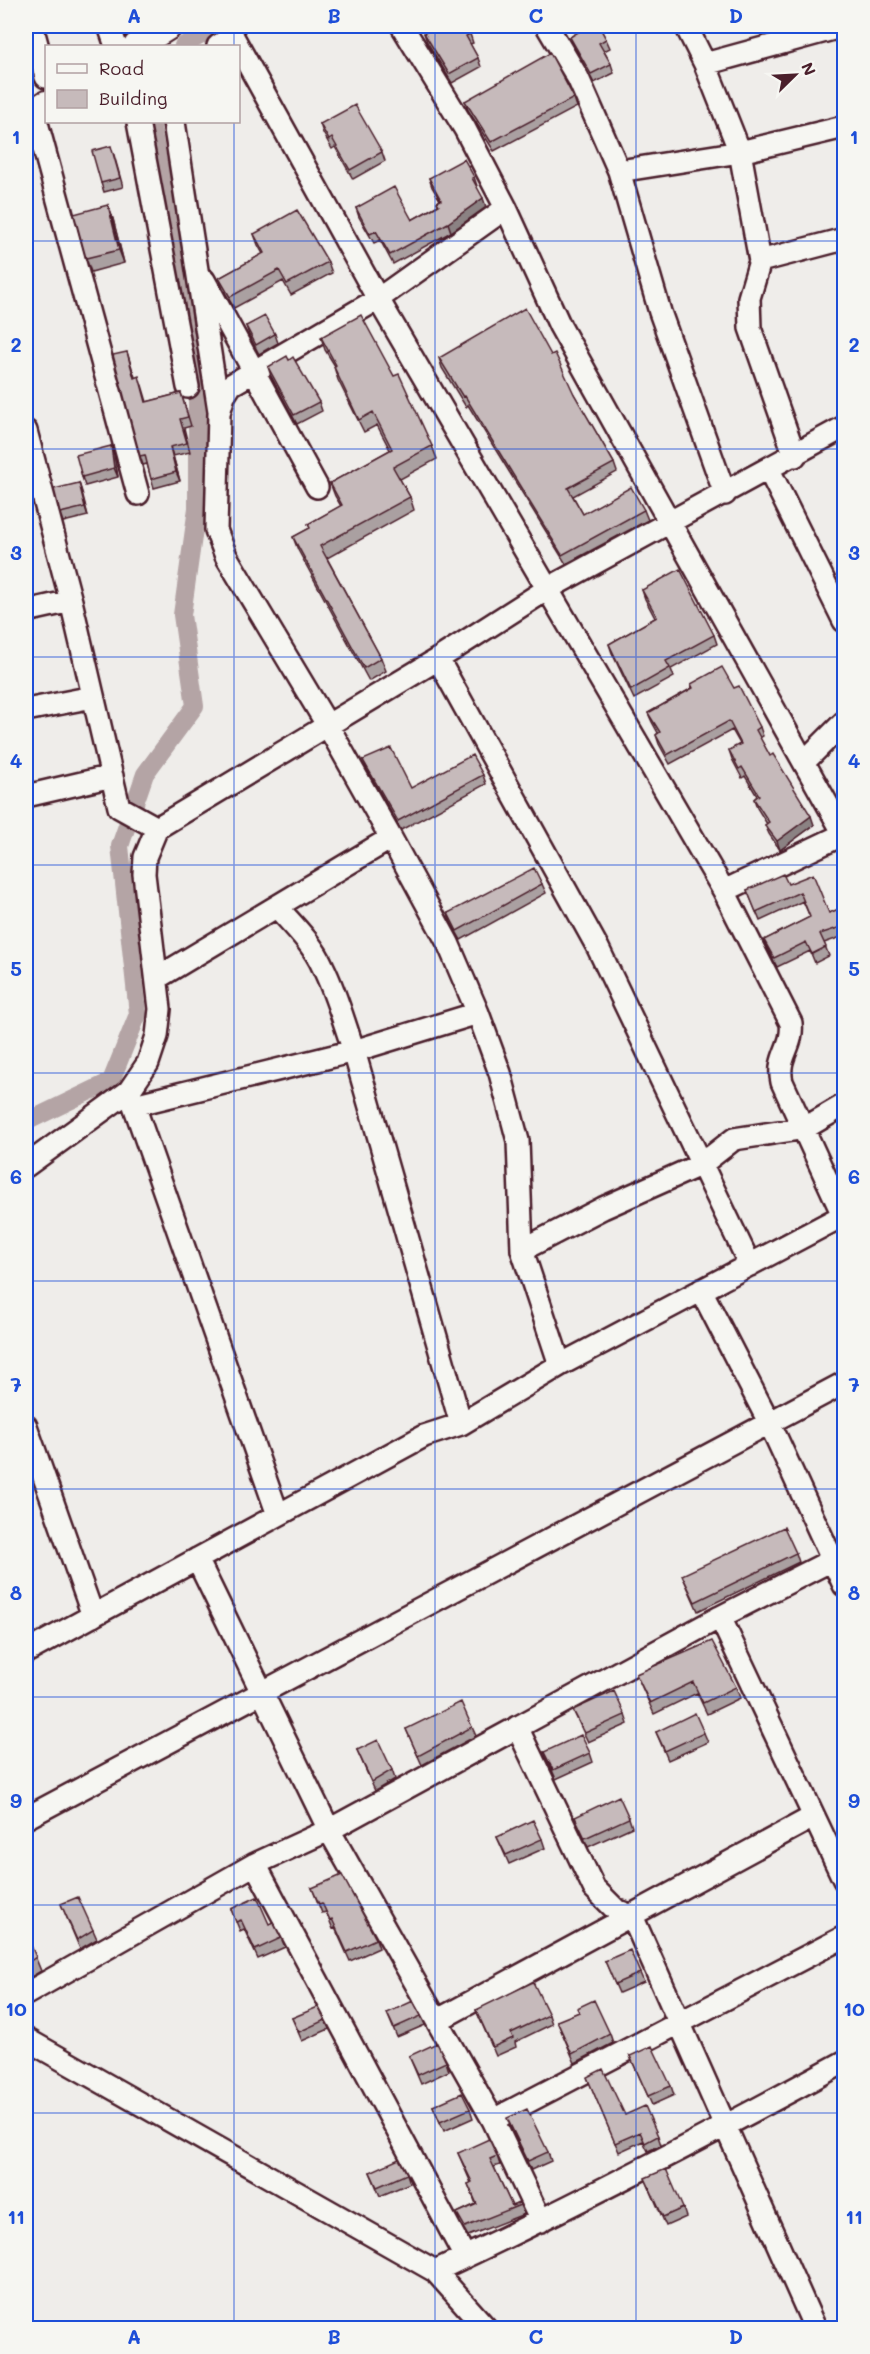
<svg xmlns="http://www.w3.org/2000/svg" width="870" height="2354" viewBox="0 0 870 2354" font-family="Mali,sans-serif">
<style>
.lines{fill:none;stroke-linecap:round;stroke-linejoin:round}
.canal{stroke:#b4a4a5;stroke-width:18}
.minor-casing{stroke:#4a1f2b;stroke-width:26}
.major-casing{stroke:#4a1f2b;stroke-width:30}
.minor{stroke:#f6f6f2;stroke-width:21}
.major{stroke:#f6f6f2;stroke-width:26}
.wall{fill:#aaa0a1;stroke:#4a1f2b;stroke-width:1.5}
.shaded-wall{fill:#8b8283;stroke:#4a1f2b;stroke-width:1.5}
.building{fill:#c6babb;stroke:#4a1f2b;stroke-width:1.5}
.grid{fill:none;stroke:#1d4ed8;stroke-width:1.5;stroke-opacity:0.55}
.neatline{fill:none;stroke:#1d4ed8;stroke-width:2}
.grid-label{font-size:20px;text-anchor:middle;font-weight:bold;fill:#1d4ed8}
</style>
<rect width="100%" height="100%" fill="#efedea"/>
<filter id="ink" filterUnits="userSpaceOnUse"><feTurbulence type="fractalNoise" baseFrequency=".0167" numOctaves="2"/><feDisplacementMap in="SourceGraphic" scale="12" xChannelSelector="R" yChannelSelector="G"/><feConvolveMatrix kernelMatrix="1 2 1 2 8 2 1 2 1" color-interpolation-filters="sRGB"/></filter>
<g filter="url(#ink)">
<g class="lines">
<path class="canal" d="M183,46L216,26
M26,1122L111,1081L138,1014L120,846L145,774L195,706L182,615L197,508V375L151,122"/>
<g class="minor-casing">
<path id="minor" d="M32,26L46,77
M109,26L116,46
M227,26L378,299L724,891L791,1023C794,1047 776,1056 782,1082L843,1215
M402,26L465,129L506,208L560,326L844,834
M547,26L578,78L619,171L660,312L725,494
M686,26L705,64L740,152L760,261L749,298L750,328L795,456
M218,46L233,36
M705,64L844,26
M34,112L138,494
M138,122L188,387
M174,122L219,411
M619,171L740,152L844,127
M506,208L378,299L231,385L224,396L219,413L216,530L226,556L328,726L391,838L448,943L478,1013L500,1073L518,1141L522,1250L560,1365
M760,261L844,239
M204,280L317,487
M26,431L71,601
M769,470L844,621
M26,611L71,601L119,807L157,828L438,659L549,588L844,427
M438,659L598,948L750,1265
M26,710L93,697
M804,762L844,722
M26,796L112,776
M724,891L844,834
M277,907C294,926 313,944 323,967C336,993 344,1023 354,1051L461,1424
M157,978L391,838
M129,1091L278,1515
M134,1105L354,1051L478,1013
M26,1166L129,1091L148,1063L157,1036L160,1009L144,874L145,857L157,828
M522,1250L603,1208L702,1164L734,1139L805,1128L844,1105
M701,1290L770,1424L844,1585
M26,1426L93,1616
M844,1554L720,1617L844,1880
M197,1559L329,1830L493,2120L541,2221
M26,1652L424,1436L461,1424L560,1365L844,1215
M517,1727L594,1888L616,1910L632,1916L815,2328
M26,1818L844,1383
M255,1864L465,2257
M26,1994L255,1864L329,1830L720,1617
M438,2020L813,1817
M26,2039L435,2271L486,2328
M493,2120L844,1937
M435,2271C574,2206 710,2135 844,2062"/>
</g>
<g class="major-casing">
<path id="major" d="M137,46L169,26
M26,117L46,104"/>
</g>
<use href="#minor" class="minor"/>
<use href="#major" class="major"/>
</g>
<path class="wall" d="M575,26H600H599L606,39L610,48L604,51L611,64L614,73L594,83L574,46L570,37L579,32Z
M424,33L470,34L473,43L470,44L478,58L481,67L452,83L427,42Z
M574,98L577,107L494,151L468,110L465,101Z
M320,124L382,152L385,161L353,179L335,147L332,149L323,133Z
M114,155L123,187L104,192L101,183Z
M474,177L477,186H476L486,207L451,232L393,264L380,240L374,243L359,217L356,208L412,220L438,205L437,202L440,200L432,187L429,178Z
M108,205L113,219L124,263L91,272L86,258Z
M254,234L328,262L332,273L291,295L283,281L234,308L223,289L219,278L263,254L258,245Z
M246,326L275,334L278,343L259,354L249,335Z
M321,337L432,446L437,459L400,479L410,497L414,510L327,558L381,658L386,671L369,681L298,550L293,537L310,528L308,524L341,506L335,496L330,483L390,450L377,425L364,432L338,380L334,367L335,366L325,350Z
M127,352L135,377L142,385L147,402L181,393L191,426L184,428L190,452L173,456L180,481L154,488L147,464L143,465L140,456Z
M551,355L614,463L617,472L573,496L583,514L644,510L648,520L566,564L468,405L466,407L442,368L439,358Z
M268,367L319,402L322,411L297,424L271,376Z
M111,446L114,455L118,477L85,486L82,477Z
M79,483L88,516L63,522L60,513Z
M642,590L714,635L717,644L671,669L674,677L634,699L612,653L609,644L655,618L645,599Z
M691,684L734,688L760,727L763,736L760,738L770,756L814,825L780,850L769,834L765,825L767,824L757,808L754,799L757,796L745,776L742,778L732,759L729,750L740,744L732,730L670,764L659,744L656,735L658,733L652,722L648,713L692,688Z
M363,760L411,788L483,775L486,784L401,830L367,769Z
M542,884L546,893L461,940L451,922L448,913Z
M788,884L829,913L844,907V936L824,943L829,956L815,963L810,951L777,967L768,949L764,940L810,917L803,901L760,921L747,890Z
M796,1553L799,1562L698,1611L682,1575Z
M636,1674L736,1687L740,1698L707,1714L697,1693L654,1714Z
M573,1710L625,1715L628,1724L588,1742Z
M472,1727L476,1736L422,1765L406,1729Z
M656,1732L704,1733L708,1742L668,1760Z
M357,1750L392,1770L395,1779L375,1791Z
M544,1752L590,1753L593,1762L556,1779Z
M575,1817L629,1818L632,1827L588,1847Z
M497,1837L542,1839L545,1848L509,1864Z
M312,1888L376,1939L379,1948L350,1961L335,1928L333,1929L326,1912L322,1913Z
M61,1904L93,1930L97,1939L80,1949Z
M231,1909L269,1924L281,1938L285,1947L258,1959L244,1929L240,1931Z
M26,1934L41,1971L26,1980Z
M605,1961L640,1973L644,1982L619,1993Z
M476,2010L549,2015L552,2024L515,2042L516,2047L496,2056Z
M387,2013L421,2016L425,2025L397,2037Z
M292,2018L325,2020L329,2029L302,2041Z
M557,2021L610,2034L613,2043L575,2063Z
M409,2056L446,2062L449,2071L421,2084Z
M630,2056L671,2086L674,2095L652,2105Z
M587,2077L625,2115L658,2136L661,2145L648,2151L643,2141L619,2152Z
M433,2106L470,2109L473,2118L444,2131Z
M507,2118L548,2152L551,2161L531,2170L511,2127Z
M458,2153L497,2156L500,2165L494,2167L512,2206L519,2203L524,2214L468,2236L460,2222L457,2213L476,2204L468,2184L471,2183Z
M370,2172L407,2174L410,2183L380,2196Z
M645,2178L683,2208L686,2217L666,2226Z"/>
<path class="shaded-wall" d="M483,198L486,207L451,232L448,223Z
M108,205L113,219L124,263L119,250Z
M111,446L114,455L118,477L114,468Z
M170,447L173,456L180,481L176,472Z
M79,483L82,492L88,516L85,507Z
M811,816L814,825L780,850L777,841Z"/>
<path class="building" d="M438,26H465L470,34L466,36L478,58L449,74L424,33Z
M577,26H599L606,39L599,43L611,64L591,74L570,37L580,31Z
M550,53L574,98L491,142L465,101Z
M355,105L382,152L350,170L332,138L329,140L320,124Z
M111,146L120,178L101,183L92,151Z
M464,159L474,177L472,178L483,198L448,223L390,255L376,231L370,234L356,208L394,187L412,220L439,205L437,202L441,200L429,178Z
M108,205L119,250L86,258L74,214Z
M297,210L328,262L287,284L279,270L230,297L219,278L264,253L254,234Z
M525,308L551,355L555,353L574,394L614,463L568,488L583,514L631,487L644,510L562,555L465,396L463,397L439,358Z
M361,315L394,376L399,374L432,446L393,467L410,497L320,546L381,658L364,668L293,537L310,528L308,524L342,505L330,483L392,449L373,412L359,420L334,367L336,365L321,337Z
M265,316L275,334L256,345L246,326Z
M127,352L134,378L139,376L146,402L181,393L188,417L180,419L187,443L170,447L176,472L151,479L145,455L140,456L113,355Z
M287,356L289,360L293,357L319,402L294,415L268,367Z
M111,446L114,468L82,477L76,455Z
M79,483L85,507L60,513L54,489Z
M680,569L714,635L666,661L670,668L631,690L609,644L657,617L642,590Z
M722,667L734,688L739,686L760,727L756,730L770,756L773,754L811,816L777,841L765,825L769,822L754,799L759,795L742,767L739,769L729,750L741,744L729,721L667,755L656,735L660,732L648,713L693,688L691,684Z
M391,748L411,788L472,755L483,775L398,821L363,760Z
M534,868L542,884L457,931L448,913Z
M783,874L788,884L813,874L829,913L844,907V926L820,934L826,947L812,954L806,942L774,958L764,940L810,917L800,892L756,912L747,890Z
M784,1527L796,1553L695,1602L682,1575Z
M712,1641L736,1687L703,1703L693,1682L650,1703L636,1674Z
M614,1691L625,1715L585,1733L573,1710Z
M461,1702L472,1727L418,1756L406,1729Z
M695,1713L704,1733L665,1751L656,1732Z
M581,1735L590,1753L553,1770L544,1752Z
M378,1740L392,1770L372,1782L357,1750Z
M619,1796L629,1818L585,1838L575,1817Z
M533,1820L542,1839L506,1855L497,1837Z
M342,1875L376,1939L347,1952L332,1919L330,1920L322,1903L319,1904L312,1888Z
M78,1897L93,1930L77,1940L61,1904Z
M257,1897L269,1924L273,1922L281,1938L255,1950L241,1920L236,1922L231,1909Z
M26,1934L36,1957L26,1964Z
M630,1950L640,1973L615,1984L605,1961Z
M533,1982L549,2015L511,2033L513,2038L493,2047L476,2010Z
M594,2000L610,2034L572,2054L557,2021L579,2012L577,2008Z
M413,2001L421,2016L394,2028L387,2013Z
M318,2007L325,2020L299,2032L292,2018Z
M437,2043L446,2062L418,2075L409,2056Z
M652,2046L671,2086L648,2096L630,2056Z
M603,2069L625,2115L645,2106L658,2136L645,2143L640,2132L615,2143L587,2077Z
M462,2093L470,2109L440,2122L433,2106Z
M527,2109L548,2152L528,2161L507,2118Z
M489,2139L497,2156L490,2159L512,2206L519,2203L520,2205L465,2227L457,2213L477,2204L468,2184L472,2182L458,2153Z
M399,2159L407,2174L377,2187L370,2172Z
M666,2169L683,2208L663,2217L645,2178Z"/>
</g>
<path class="grid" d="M234,26V46M435,26V2328M636,26V2328M234,122V2328M26,241H844M26,449H844M26,657H844M26,865H844M26,1073H844M26,1281H844M26,1489H844M26,1697H844M26,1905H844M26,2113H844"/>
<rect width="870" height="2354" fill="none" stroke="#f6f6f2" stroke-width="66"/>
<rect x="45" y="45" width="195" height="78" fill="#f6f6f2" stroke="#b1a0a2" stroke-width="1.5"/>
<rect x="57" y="64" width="30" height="9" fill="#f6f6f2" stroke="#b1a0a2" stroke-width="1.5"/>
<text x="99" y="75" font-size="18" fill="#4a1f2b">Road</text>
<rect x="57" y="90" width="30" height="18" fill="#c6babb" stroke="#b1a0a2" stroke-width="1.5"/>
<text x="99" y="105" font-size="18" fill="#4a1f2b">Building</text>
<g transform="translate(795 75) rotate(66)" stroke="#f6f6f2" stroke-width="4.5" paint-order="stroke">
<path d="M0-4.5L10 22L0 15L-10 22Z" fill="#4a1f2b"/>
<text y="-9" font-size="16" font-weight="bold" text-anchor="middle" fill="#4a1f2b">N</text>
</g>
<rect x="33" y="33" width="804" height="2288" class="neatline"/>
<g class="grid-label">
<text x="134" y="23">A</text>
<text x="334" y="23">B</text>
<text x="536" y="23">C</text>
<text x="736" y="23">D</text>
<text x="16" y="144">1</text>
<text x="854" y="144">1</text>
<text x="16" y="352">2</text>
<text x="854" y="352">2</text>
<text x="16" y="560">3</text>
<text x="854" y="560">3</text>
<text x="16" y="768">4</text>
<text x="854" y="768">4</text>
<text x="16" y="976">5</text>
<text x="854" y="976">5</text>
<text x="16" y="1184">6</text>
<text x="854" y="1184">6</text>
<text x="16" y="1392">7</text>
<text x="854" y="1392">7</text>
<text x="16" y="1600">8</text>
<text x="854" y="1600">8</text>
<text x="16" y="1808">9</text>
<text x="854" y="1808">9</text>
<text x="16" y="2016">10</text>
<text x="854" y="2016">10</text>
<text x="16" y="2224">11</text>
<text x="854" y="2224">11</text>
<text x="134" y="2344">A</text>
<text x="334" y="2344">B</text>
<text x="536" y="2344">C</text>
<text x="736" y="2344">D</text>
</g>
</svg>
